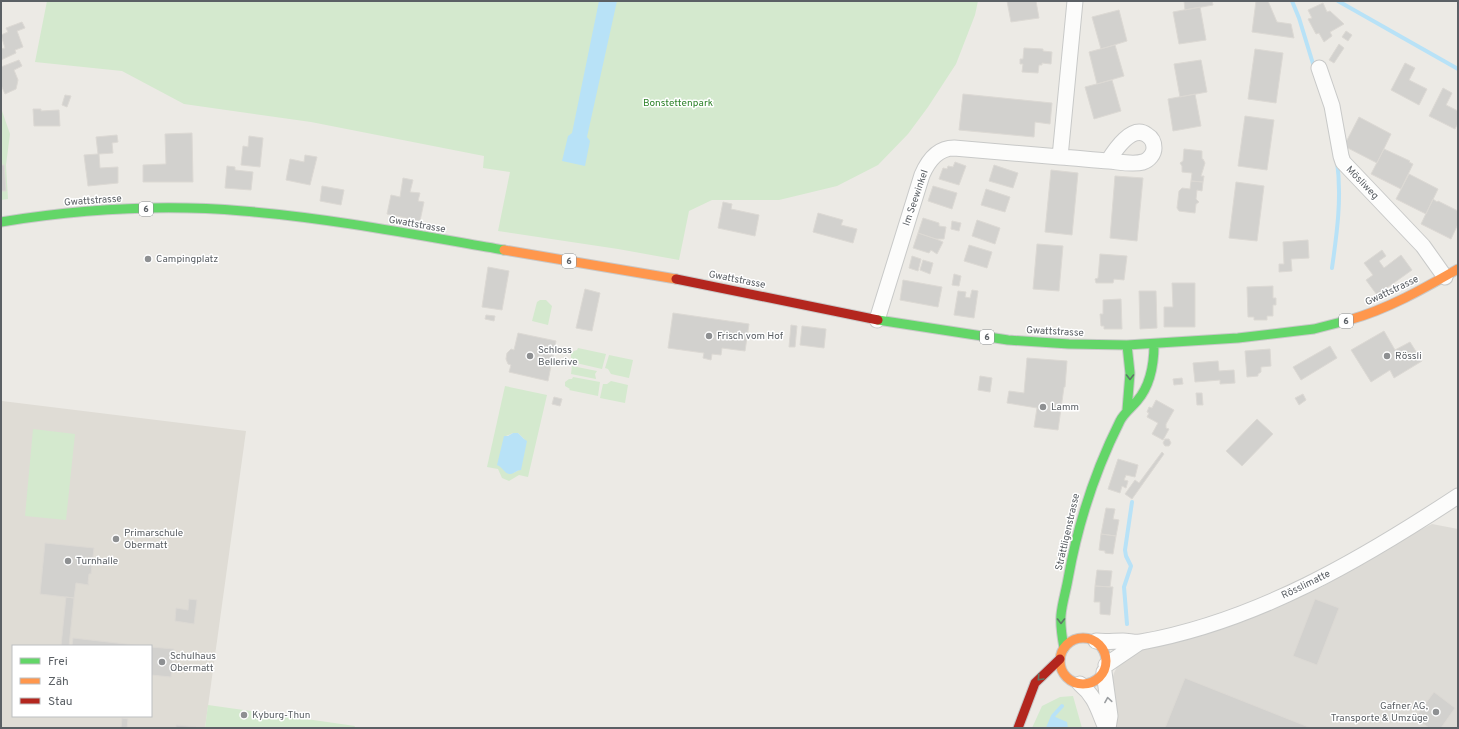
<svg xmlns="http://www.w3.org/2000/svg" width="1459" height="729" viewBox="0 0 1459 729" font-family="Overpass,sans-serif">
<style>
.industrial{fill:#dddbd6}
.education{fill:#dfdcd5;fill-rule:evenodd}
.green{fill:#d4e9ce;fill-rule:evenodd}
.water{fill:#b8e2f7}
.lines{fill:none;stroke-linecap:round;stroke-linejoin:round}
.stream{stroke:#b8e2f7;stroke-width:4}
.building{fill:#d2d1ce;stroke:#dcd9d4}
.street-casing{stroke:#c8c9c8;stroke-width:17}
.fast-casing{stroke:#c8c8c8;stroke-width:11}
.slow-casing{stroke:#c8c8c8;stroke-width:11}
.jam-casing{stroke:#c8c8c8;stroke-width:11}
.street{stroke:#fcfcfb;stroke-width:15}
.fast{stroke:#63d668;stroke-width:9}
.slow{stroke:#ff974d;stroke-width:9}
.jam{stroke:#b3261e;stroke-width:9}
.oneway{stroke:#5d7866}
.oneway2{stroke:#9b9ea1}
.poi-dot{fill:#8e9092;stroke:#fff;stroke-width:1.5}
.labels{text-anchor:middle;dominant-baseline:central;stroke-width:3;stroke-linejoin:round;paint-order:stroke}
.shield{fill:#fff;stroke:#8c9093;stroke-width:1}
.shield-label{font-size:9px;font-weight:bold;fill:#5b6065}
.park-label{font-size:10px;fill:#2f832c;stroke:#fff}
.street-label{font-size:10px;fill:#5b6065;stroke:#fff}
.poi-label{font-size:10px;fill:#5b6065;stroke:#fff;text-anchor:start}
</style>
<rect width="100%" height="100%" fill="#eceae5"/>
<path class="industrial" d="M1432,524L1458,529V728H1114L1112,680L1114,673L1117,667L1143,648L1206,633L1322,587L1414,533Z"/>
<path class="education" d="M2,401L246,431L205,728H1V410ZM13,646H151V716H13Z"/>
<path class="green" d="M47,1H978L975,15L956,64L928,107L908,134L878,165L837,186L779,200H712L689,211L679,260L618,249L498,231L510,172L483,168L484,156L311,122L184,104L122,71L35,62Z
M1,108L10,134L6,165L8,199L1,200Z
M540,300H546L552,306L548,325L532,321L537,302Z
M578,348L606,354L602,369L576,363V361L571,358V354L574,351L577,350Z
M609,355L633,360L629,378L611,374L608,369L605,368Z
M572,366L597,371L595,374L596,379L571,374Z
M573,377L600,382L598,396L569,390L570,389L565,386V382L569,379H572Z
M611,381L628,385L625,403L600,398L603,384H607Z
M505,386L547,395L528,477L519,475L509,481L502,478L498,469L487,467ZM513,433H518L525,440L519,470L513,473L498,465L506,436Z
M33,429L75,434L66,520L25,516Z
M1073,696L1082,728H1032L1042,706L1060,697Z
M208,705L355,726L354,728H205Z"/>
<path class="water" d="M599,1H617L587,137L590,141L585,166L562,161L568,136L572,133Z
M513,433H518L524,439L527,441L521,470C517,470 515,473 511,474C505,475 503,467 497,465L504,436H508Z
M1053,716L1067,722L1068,728H1048Z"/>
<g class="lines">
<path class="stream" d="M1292,1L1299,18L1314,67
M1338,1L1458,69
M1332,268C1337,233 1342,197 1337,161
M1127,624L1124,587L1131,566L1126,556L1125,550L1132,502
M1048,728L1053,716L1062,706"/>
</g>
<path class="building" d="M1007,1H1036L1039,18L1011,22Z
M1184,1H1212L1213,5L1185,10Z
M1256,1H1268L1277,22L1291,24L1294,38L1252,32Z
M1323,3L1327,12L1330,11L1344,24L1330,32L1332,36L1324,42L1319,33L1316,34L1308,19L1312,18L1308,10Z
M1200,7L1206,40L1179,44L1173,12Z
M1119,10L1127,41L1101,49L1092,17Z
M22,22L25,28L17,31L23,47L15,50L16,53L1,60V49L5,48L1,35L8,32L6,28Z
M1346,31L1352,35L1348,41L1342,37Z
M1339,44L1344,48L1334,63L1329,60Z
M1115,45L1124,76L1097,84L1089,52Z
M1024,48L1043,49V51L1052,52L1051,64L1042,63V65H1039L1038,73L1022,72L1023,64H1020V59H1023Z
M1255,49L1283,53L1276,103L1248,99Z
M19,60L22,66L14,70L18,80L16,89L5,94L1,85V67Z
M1201,60L1207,92L1180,97L1174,64Z
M1405,63L1415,68L1409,80L1427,89L1419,105L1391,90Z
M1112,80L1121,111L1094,119L1085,87Z
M1443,88L1452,93L1446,105L1458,111V123L1455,129L1429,116Z
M963,94L1052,103L1050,124L1035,122L1034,137L959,130Z
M1195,94L1201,126L1173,131L1168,99Z
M65,95L71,96L67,107L62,105Z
M33,109H41V111L59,110L60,126H34Z
M1245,116L1274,120L1267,170L1238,166Z
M1359,117L1391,134L1377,163L1344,146Z
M192,133L193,182H143V165L166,164L165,134Z
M117,135L118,142L112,143L113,153L99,154L100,168L118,167V183L88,186L84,155L98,154L96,137Z
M249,136L263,138L260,167L241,165L243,146L248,147Z
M1184,149L1202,151V159H1203L1205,163L1201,176H1204L1203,182L1191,181L1192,173L1182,172V166L1180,163L1183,161Z
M1384,149L1410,161L1409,162L1413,164L1401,189L1371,174Z
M305,155L317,157L310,185L286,180L290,159L304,162Z
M955,162L966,166L959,185L939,179L943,168L947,169L948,166L953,167Z
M1,165H4L6,191H1Z
M994,165L1018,173L1013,188L989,181Z
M227,166L235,167V170L253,172L251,190L225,188Z
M1051,170L1078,173L1072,235L1045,232Z
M1409,174L1438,189L1426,214L1396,199Z
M1115,176L1143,178L1137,241L1110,238Z
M403,178L413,180L410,192L420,193L418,201L424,202L420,221L387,214L391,195L400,197Z
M1191,181L1203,182L1202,191L1197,190L1196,199L1199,202L1196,204L1195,213L1179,211L1177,208L1179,191L1182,188L1190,189Z
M1236,182L1264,186L1257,241L1229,238Z
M322,186L344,190L341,205L320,201Z
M933,186L957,193L952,209L928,201Z
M986,189L1010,197L1005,212L981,205Z
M1433,199L1437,202L1438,201L1458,211V224L1451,239L1421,224Z
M723,202L732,204L731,209L759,215L755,236L718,228Z
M818,213L843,220L841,225L857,229L853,243L813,232Z
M923,218L939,223V226L946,227L944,239H936L918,233Z
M977,220L1000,228L995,244L972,236Z
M952,221L961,223L959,231L951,229Z
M918,233L936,239L943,242L937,254L931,250L929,253L913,248Z
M1308,240L1309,258L1291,259L1292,271L1279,272V264H1284L1283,242Z
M1037,244L1063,246L1059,291L1033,289Z
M969,245L992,252L987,268L964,261Z
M1382,250L1386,256L1379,261L1384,268L1401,255L1412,270L1377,295L1366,280L1373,275L1364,263Z
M1100,254L1127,256L1124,280L1114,279L1113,283H1096L1095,279L1098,278Z
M912,256L921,259L918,271L909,268Z
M923,260L933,263L930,274L920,270Z
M488,267L509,271L502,310L482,307Z
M954,274L961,276L959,286L952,285Z
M903,280L942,287L938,307L900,300Z
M1172,283H1195V327H1164V307H1173Z
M1273,286V298H1276V305H1273V316H1267V320H1254V317H1248L1247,287Z
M585,289L600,293L592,331L576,328Z
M972,290L978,291L974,318L954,315L958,291L966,292L965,297L970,298Z
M1139,291H1156L1157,328L1140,329Z
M1121,299L1122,329H1104V326H1101L1100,314H1103V300Z
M673,313L749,324L745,351L722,348L721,355L712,354L711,360L703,358L704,353L668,348Z
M486,315L495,316L494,321L485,319Z
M791,325L797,326L795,347H789Z
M802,326L826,329L824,348L800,345Z
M1384,331L1395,350L1410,342L1422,361L1394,378L1390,370L1371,382L1351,350Z
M518,333L556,341L548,381L509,372L511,365L508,364L506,359L507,353L511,349L514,350Z
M1330,346L1337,358L1301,380L1293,367Z
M1270,349L1271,366L1261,367V372L1258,374V376L1247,377L1245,351Z
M1027,358L1067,361L1065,387H1064L1058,430L1034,427L1037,408L1007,403L1009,391L1024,393Z
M1218,361L1219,371L1234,370L1235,383L1220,384V380L1195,382L1193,363Z
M980,376L992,378L990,392L978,390Z
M1182,378L1183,384L1174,385L1173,379Z
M1196,393H1202L1203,405H1197Z
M1303,394L1306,400L1299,405L1295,398Z
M554,397L562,399L560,406L552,404Z
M1156,400L1174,410L1166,424V428L1169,429L1163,440L1152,434L1158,423L1147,417L1149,413L1147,412L1149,407L1152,408Z
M1257,419L1273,434L1242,466L1226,451Z
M1165,439H1169L1171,443L1169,446H1165L1163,443Z
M1162,452L1164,454L1132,499L1125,494L1135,480L1139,483Z
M1118,459L1138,465L1135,477L1126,475L1124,480L1128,481L1126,488L1122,486L1120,493L1108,489Z
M1106,508L1115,509L1113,519L1119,520L1116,536L1101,534Z
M1101,534L1116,536L1113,554L1105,553V551L1099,550Z
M45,543L94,548L91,574H89L88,583L89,585L76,583L74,598L40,594Z
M1097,570L1112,571L1110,587L1095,586Z
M1095,586L1113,587L1110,615L1100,614V602H1094Z
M66,597L74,598L69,646H61Z
M189,599L197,600L194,624L175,621L176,608L188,610Z
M1315,599L1339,608L1317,665L1293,656Z
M73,638L143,646H72Z
M151,647L174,649L171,677L151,675Z
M1185,678L1311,728H1165Z
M1434,692L1455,708L1441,728H1429L1415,718Z
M122,718L128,719L127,728H121Z
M176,725L196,727V728H176Z"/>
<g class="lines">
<g class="street-casing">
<path id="street" d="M1319,68L1332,106L1341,156L1343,162L1423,246L1445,277
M1060,157C1076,158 1093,160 1109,161C1120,162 1133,165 1143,162C1149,160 1154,154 1154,148C1154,143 1152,138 1147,135C1132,124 1115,150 1108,161
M877,320L922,175C928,161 937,148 954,148L1060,157L1075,1
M1096,641C1105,642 1114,641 1123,641C1129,641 1135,643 1141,642C1257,621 1361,560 1458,496
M1106,665L1140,642
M1104,672L1110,716L1108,728
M1080,684C1096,697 1098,710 1106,728"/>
</g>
<g class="fast-casing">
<path id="fast" d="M1,222C81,209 162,204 243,211C330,218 417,235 504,250
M878,320L1008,340L1069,344L1127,345L1238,338L1314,329L1349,320
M1127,345L1130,373L1127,410
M1064,648C1062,637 1060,626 1061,615C1062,603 1066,591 1068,579C1078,523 1094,473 1120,421C1124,413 1131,408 1137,401C1151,385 1154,364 1154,344"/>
</g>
<g class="slow-casing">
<path id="slow" d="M504,250L676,279
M1349,320C1388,309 1423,289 1458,269
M1060 661a23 23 0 1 1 46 0a23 23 0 1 1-46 0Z"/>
</g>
<g class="jam-casing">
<path id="jam" d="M676,279L878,320
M1018,728L1035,683L1060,659"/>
</g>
<use href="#street" class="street"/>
<use href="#fast" class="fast"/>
<use href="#slow" class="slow"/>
<use href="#jam" class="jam"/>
</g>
<defs><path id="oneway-chevron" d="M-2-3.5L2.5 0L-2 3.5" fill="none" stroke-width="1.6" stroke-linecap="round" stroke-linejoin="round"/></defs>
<g class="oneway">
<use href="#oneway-chevron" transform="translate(1130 377) rotate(90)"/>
<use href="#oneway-chevron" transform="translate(1061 621) rotate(90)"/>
<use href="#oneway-chevron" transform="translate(1040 678) rotate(133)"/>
</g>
<use class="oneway2" href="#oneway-chevron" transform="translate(1108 700) rotate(-99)"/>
<g class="poi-dot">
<circle cx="148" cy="259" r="4"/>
<circle cx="709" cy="336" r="4"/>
<circle cx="530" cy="356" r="4"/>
<circle cx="1387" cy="356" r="4"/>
<circle cx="1043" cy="407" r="4"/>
<circle cx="116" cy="539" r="4"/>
<circle cx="68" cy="561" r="4"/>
<circle cx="162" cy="662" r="4"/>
<circle cx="1436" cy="712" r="4"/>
<circle cx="244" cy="715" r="4"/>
</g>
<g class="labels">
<g class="shield">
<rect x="139" y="202" width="14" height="14" rx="3"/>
<rect x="562" y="254" width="14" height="14" rx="3"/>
<rect x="1339" y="314" width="14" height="14" rx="3"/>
<rect x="980" y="330" width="14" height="14" rx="3"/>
</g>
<g class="shield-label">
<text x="146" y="209">6</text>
<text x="569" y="261">6</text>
<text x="1346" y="321">6</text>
<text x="987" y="337">6</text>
</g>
<g class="park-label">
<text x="678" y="103">Bonstettenpark</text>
</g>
<g class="street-label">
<text transform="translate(1362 183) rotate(46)">Mösliweg</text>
<text transform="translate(916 198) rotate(-71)">Im Seewinkel</text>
<text transform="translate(93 201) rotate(-4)">Gwattstrasse</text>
<text transform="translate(417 225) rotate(10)">Gwattstrasse</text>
<text transform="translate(737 280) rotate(11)">Gwattstrasse</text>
<text transform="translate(1392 291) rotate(-25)">Gwattstrasse</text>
<text transform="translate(1055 332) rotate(3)">Gwattstrasse</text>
<text transform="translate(1068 532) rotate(-77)">Strättligenstrasse</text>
<text transform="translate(1306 585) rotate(-26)">Rösslimatte</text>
</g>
<g class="poi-label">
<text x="156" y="259">Campingplatz</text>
<text x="717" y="336">Frisch vom Hof</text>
<text x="538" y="350">Schloss<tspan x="538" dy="12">Bellerive</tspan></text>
<text x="1395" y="356">Rössli</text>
<text x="1051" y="407">Lamm</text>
<text x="124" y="533">Primarschule<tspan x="124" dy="12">Obermatt</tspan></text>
<text x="76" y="561">Turnhalle</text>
<text x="170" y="656">Schulhaus<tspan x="170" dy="12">Obermatt</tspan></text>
<text x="1428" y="706" text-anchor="end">Gafner AG,<tspan x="1428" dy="12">Transporte &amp; Umzüge</tspan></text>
<text x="252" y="715">Kyburg-Thun</text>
</g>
</g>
<rect width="1459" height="729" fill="none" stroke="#5b6065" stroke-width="4"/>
<rect x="12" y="645" width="140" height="72" fill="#ffffff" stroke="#bdbfc1"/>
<rect x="20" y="658" width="20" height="6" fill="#63d668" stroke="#bdbfc1"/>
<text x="48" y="665" font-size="12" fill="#5b6065">Frei</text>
<rect x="20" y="678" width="20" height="6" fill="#ff974d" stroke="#bdbfc1"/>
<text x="48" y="685" font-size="12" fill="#5b6065">Zäh</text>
<rect x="20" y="698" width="20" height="6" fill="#b3261e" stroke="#bdbfc1"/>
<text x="48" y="705" font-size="12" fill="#5b6065">Stau</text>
</svg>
